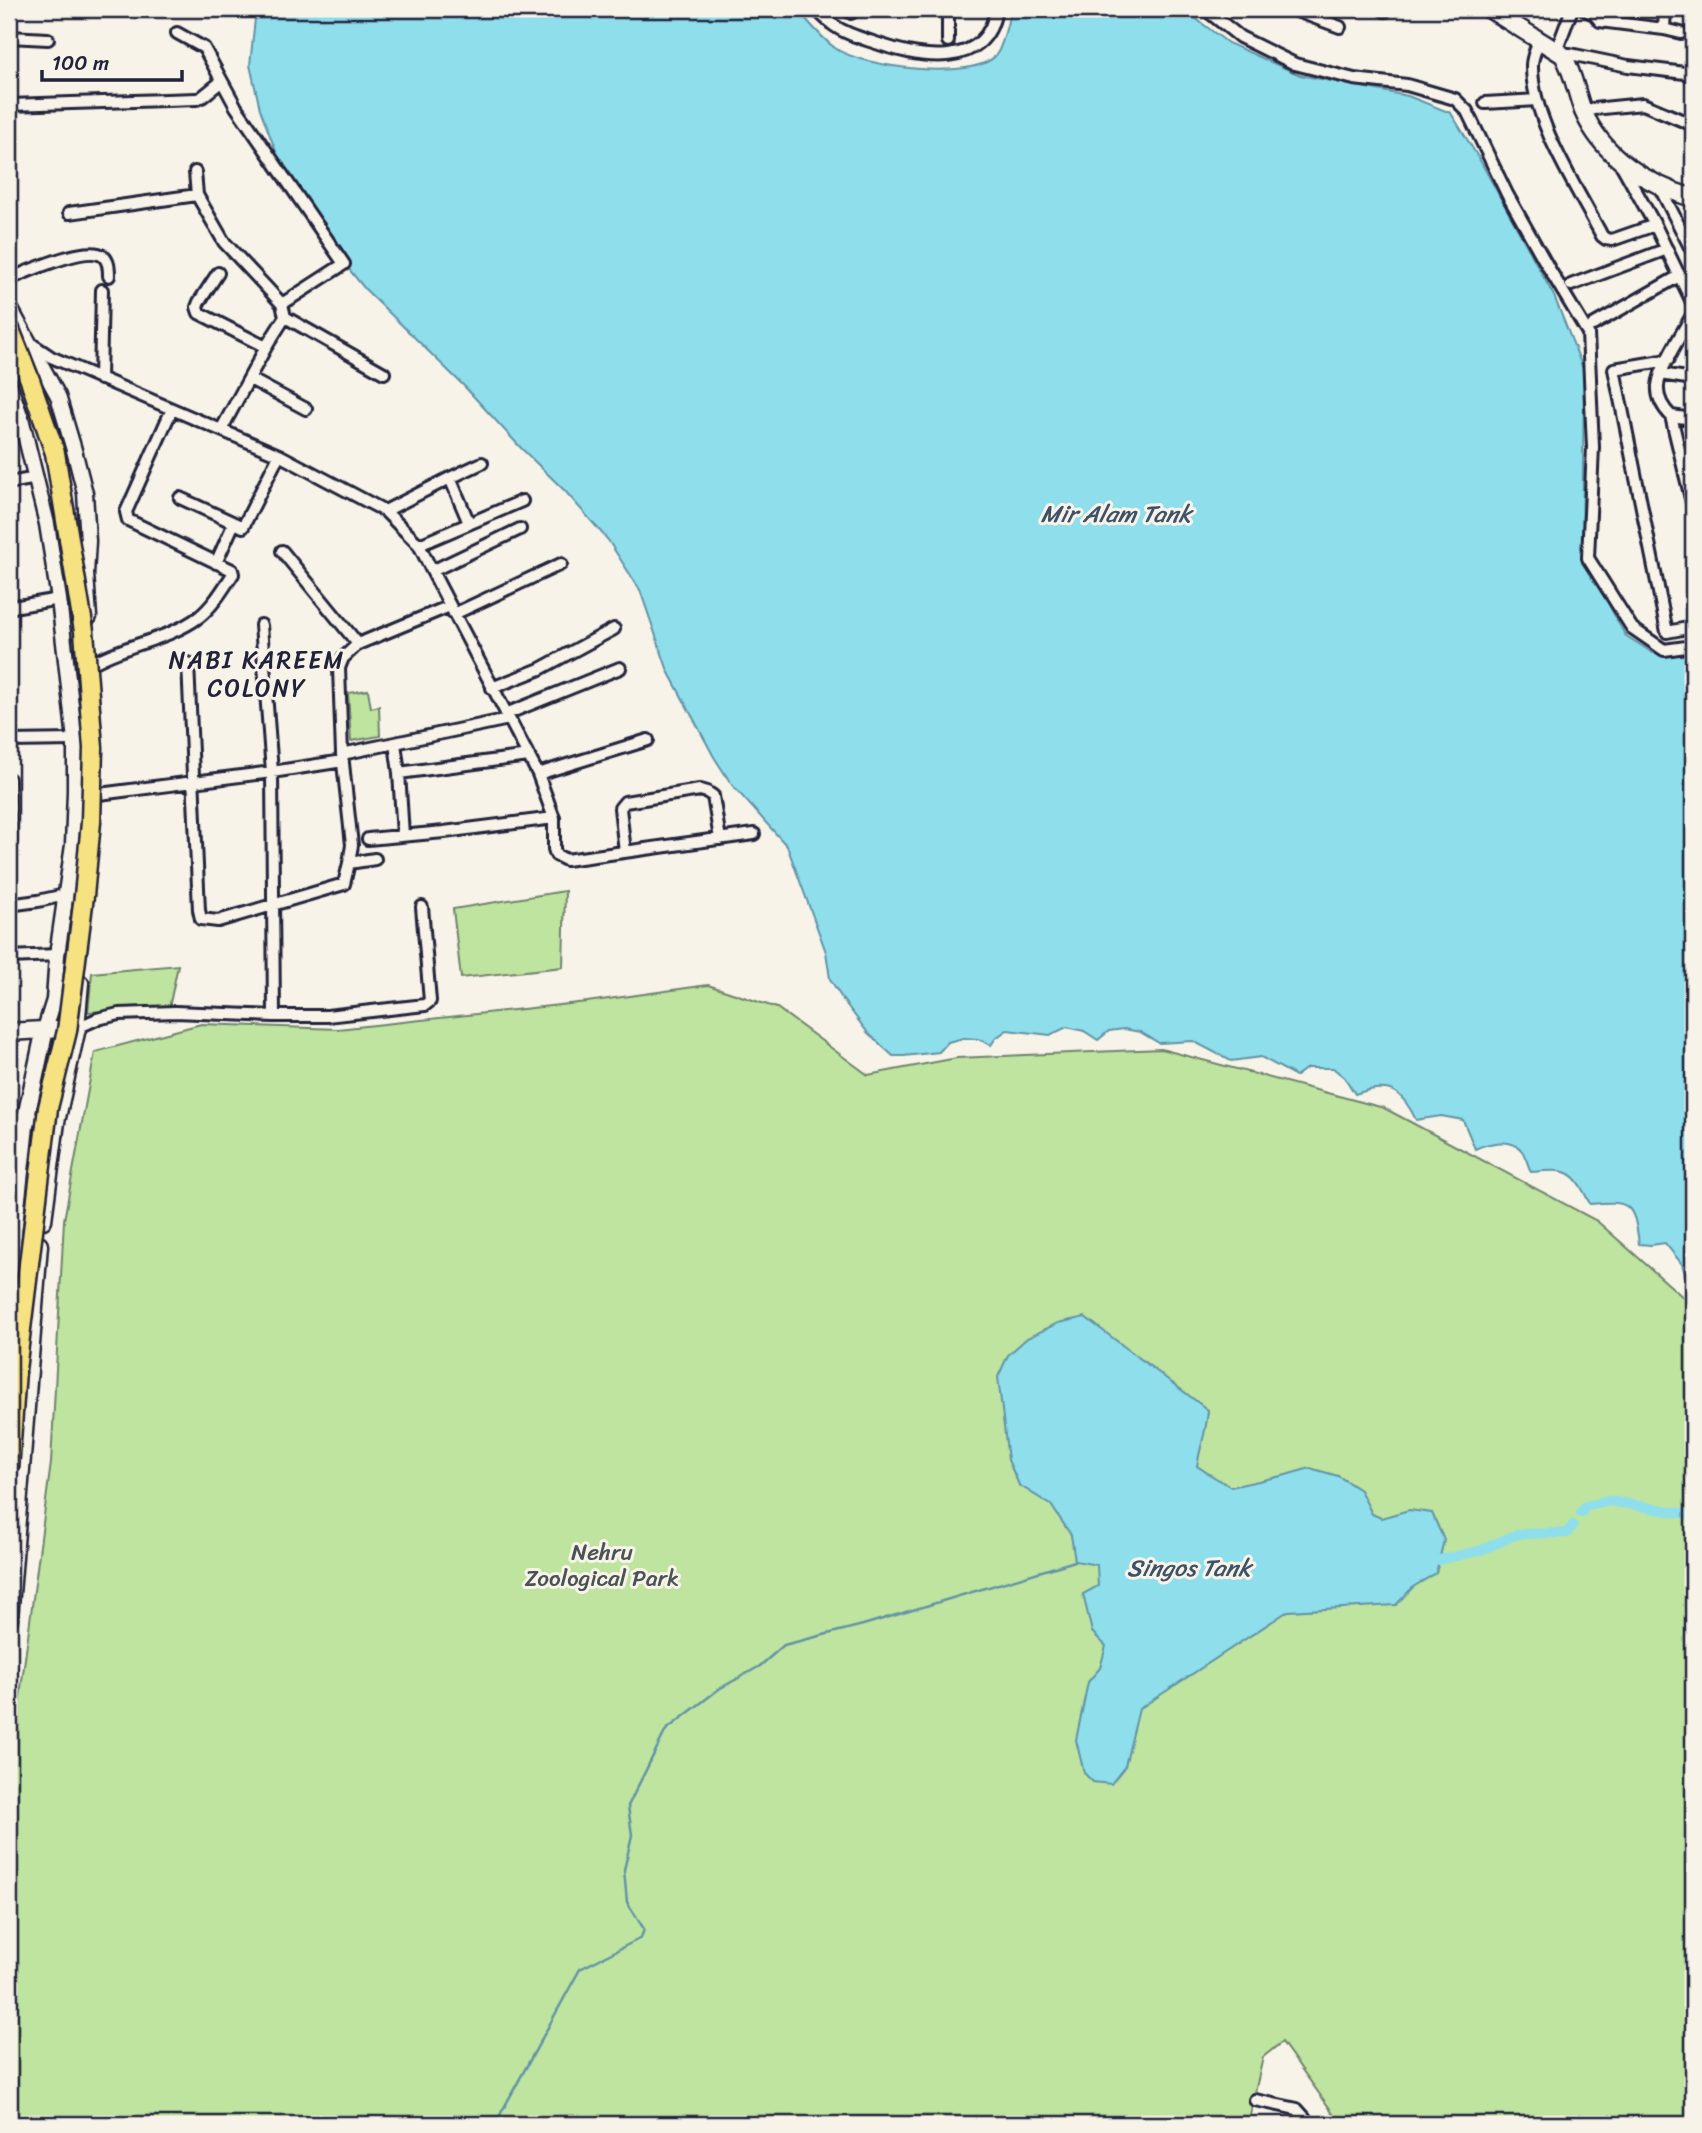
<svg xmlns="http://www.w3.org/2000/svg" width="1702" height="2133" viewBox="0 0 1702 2133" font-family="Sriracha,sans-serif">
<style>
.green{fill:#bee49f;stroke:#70836d;stroke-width:2}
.water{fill:#8edeec;stroke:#6393a5;stroke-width:2}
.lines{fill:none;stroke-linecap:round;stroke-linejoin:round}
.stream{stroke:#6393a5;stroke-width:2.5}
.canal{stroke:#8edeec;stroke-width:10}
.minor-casing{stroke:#22223b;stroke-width:16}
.tertiary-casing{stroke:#22223b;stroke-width:19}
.secondary-casing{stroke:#22223b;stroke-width:21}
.minor{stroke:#f7f3e8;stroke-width:10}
.tertiary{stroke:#f7f3e8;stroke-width:14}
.secondary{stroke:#f7f3e8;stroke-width:16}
.trunk-bridge-casing{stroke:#22223b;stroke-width:23;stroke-linecap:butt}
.trunk-bridge{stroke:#f6e281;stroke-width:18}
.labels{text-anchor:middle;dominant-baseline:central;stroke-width:6;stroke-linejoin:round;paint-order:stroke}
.park-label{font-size:23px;fill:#495254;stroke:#f7f3e8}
.water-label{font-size:24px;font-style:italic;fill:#3d5167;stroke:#f7f3e8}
.neighbourhood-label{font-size:24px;letter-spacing:2px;fill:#22223b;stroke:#f7f3e8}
</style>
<rect width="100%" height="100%" fill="#f7f3e8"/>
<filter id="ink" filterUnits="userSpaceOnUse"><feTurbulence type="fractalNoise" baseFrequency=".0143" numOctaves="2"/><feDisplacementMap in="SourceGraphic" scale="14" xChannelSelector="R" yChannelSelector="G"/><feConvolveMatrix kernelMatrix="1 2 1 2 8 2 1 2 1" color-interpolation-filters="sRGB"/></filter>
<g filter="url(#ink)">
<path class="green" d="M368,690L371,708L379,706L380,736L351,741L348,693Z
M565,891L563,967L461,978L453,909Z
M178,965L169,1008L88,1012L92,973Z
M708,985L777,1008L868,1075L957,1058L1161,1049L1384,1108L1597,1221L1693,1306V2124H1341L1282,2042L1263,2057L1248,2124H9V1779L51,1463L64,1220L95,1052L201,1024L338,1029L587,1002Z"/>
<path class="water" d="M256,9H797C809,22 820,37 835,48C861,67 974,82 996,55C1003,47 1008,20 1011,9H1183L1228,43L1300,75L1408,96L1451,113L1481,162L1554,296L1584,371L1582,563L1606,599L1625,635L1653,653L1693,654V1287L1689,1288L1682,1264L1665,1243L1651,1245L1639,1244C1634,1203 1630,1200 1590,1204C1573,1169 1569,1169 1531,1172C1528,1166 1526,1157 1522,1151C1512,1137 1488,1143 1475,1149L1463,1120L1441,1116L1416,1120C1401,1089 1389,1082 1355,1094L1345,1078L1333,1068H1307L1296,1076L1261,1057L1231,1061L1193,1041L1159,1043L1140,1032L1124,1029L1109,1031L1098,1040L1084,1031L1067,1027L1050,1035L1007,1030L996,1038L991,1045L978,1039L964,1038L948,1042L939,1052L904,1056H893L868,1033L843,1000L830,979L826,952L787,846L732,785L714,757L668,671L640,590L608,540L565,491L521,448L464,386L365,289L322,236L278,157L260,109L250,65Z
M1085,1317L1208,1410C1207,1429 1200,1447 1197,1466L1209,1474L1231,1487L1286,1475L1310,1468L1338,1476L1360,1490L1372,1514L1381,1518L1409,1510L1432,1513L1444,1540L1436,1573L1413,1587L1396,1605L1288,1611L1139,1709L1125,1766L1111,1784L1093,1782L1084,1773L1076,1740L1088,1682L1100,1668L1106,1646L1092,1632L1083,1594L1098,1586L1097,1565L1075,1561L1071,1535L1051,1505L1019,1485L1008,1460L998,1377L1008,1355L1027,1338L1058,1323Z"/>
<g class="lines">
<path class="stream" d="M495,2124L580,1969L641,1938L644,1929L627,1902L624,1870L632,1835L628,1806L666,1730L719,1689L760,1666L784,1645L863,1625L1075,1561"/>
<path class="canal" d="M1581,1513L1586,1506L1610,1501L1693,1515
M1439,1560L1482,1550L1517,1534L1567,1533L1573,1525"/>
<g class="minor-casing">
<path id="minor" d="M816,9C821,14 826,19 832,24C845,34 861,38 876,43C919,58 987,71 996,9
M1205,9L1240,37L1295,64L1354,79L1407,85L1455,99L1467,111L1507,194L1548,267L1588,333L1593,447L1588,558L1632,628L1664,650L1693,646
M1291,9L1340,27
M1382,9L1385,11
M1584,9L1594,14L1600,21L1664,29
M1665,9L1664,29L1681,33
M851,13L852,9
M177,33L204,48L236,107L344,264L282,304
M9,37L48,39
M1539,39C1537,47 1532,57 1532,65C1531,119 1577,188 1602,236L1606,239L1612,240L1655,225
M948,41V9
M1557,49L1572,9
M1563,55L1570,54L1628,66L1693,74
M202,97L222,81
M1485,103L1537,100
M9,105L197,99
M1583,110L1643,104L1693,125
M1621,164L1655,225L1693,304
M195,172L197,195L224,242L282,304L285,317L384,373
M1659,186L1693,253
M69,213L197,195
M218,273L199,302L197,307L199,313L266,347
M9,279C27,272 87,244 103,256C109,261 109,269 109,276
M1571,285L1667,249
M1693,314C1684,330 1659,368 1658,386C1657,397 1663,408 1671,416L1693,507
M1593,325L1681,275
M30,343L51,357L279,455L385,511L419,545L432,571L538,774L554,818V849L556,855L566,860L754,834
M1668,360L1614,369L1667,632L1693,627
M1661,374L1693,379
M100,379L102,290
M250,379L306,409
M1671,416L1693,419
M221,430L266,347L285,317
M450,478L482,463
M9,483L37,478
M180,498L243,527L279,455
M385,511L450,478L469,523
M419,545L522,501
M282,551L358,644
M216,563L234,523
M432,571L520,529
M9,609L13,607L59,599
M454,614L561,564
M261,625L272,772L274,1016
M93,663C126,644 168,640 199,617C213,606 223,589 233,574L232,570L128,520L126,512L172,409
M188,663L199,910L201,919L218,921L344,884L349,863
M492,688L540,669L614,629
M506,714L620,668
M9,741L75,740
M395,743L509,719
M342,754L395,743L399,773L529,756
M399,773L403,835
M538,774L648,740
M9,779L10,846
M75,791L99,794L272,772L343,761
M368,839L444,832L554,818
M625,852L620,808L625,802L700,790L707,792L713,796L720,839
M375,859L349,863L352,845L342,754L339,668L343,658L358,644L450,606
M9,905L38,901L65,895
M9,957L57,955
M77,1028L97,1019L119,1014L175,1012L274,1016H327L425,1005L430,1001L422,907
M9,1119L26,1117L51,1121
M1255,2100L1297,2109L1305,2118V2124"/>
</g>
<g class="tertiary-casing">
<path id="tertiary" d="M9,306L58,396L74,450L85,493L88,541L86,574L89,617
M9,384L21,418L47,524L59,599L75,740V791L73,845L57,955L54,1000L45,1029
M77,1028L81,983"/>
</g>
<g class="secondary-casing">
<path id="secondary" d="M1489,9L1563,55C1573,72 1576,92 1583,111C1603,157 1646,184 1693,198
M9,1032L77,1028L56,1122L43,1220
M9,1271L26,1117L45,1029
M9,1619L39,1245"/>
</g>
<use href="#minor" class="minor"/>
<use href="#tertiary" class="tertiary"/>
<use href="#secondary" class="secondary"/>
<g class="trunk-bridge-casing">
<path id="trunk-bridge" d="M9,327L30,380L55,453L84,631L93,748L91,822L84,896L67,1031L48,1108L16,1370L9,1470"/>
</g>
<use href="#trunk-bridge" class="trunk-bridge"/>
</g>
</g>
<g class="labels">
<g class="park-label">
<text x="602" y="1552">Nehru<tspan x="602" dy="26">Zoological Park</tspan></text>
</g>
<g class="water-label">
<text x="1116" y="514">Mir Alam Tank</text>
<text x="1189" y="1568">Singos Tank</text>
</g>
<g class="neighbourhood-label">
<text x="257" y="660">NABI KAREEM<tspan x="257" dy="28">COLONY</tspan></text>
</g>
</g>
<rect width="1702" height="2133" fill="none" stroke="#f7f3e8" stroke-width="35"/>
<rect x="18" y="18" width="1667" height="2098" fill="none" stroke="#22223b" stroke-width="2.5" filter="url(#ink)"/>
<path d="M42 70v10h140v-10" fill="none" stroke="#22223b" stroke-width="3.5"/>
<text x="52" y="70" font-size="21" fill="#22223b" stroke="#f7f3e8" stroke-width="5" paint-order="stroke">100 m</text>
</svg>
